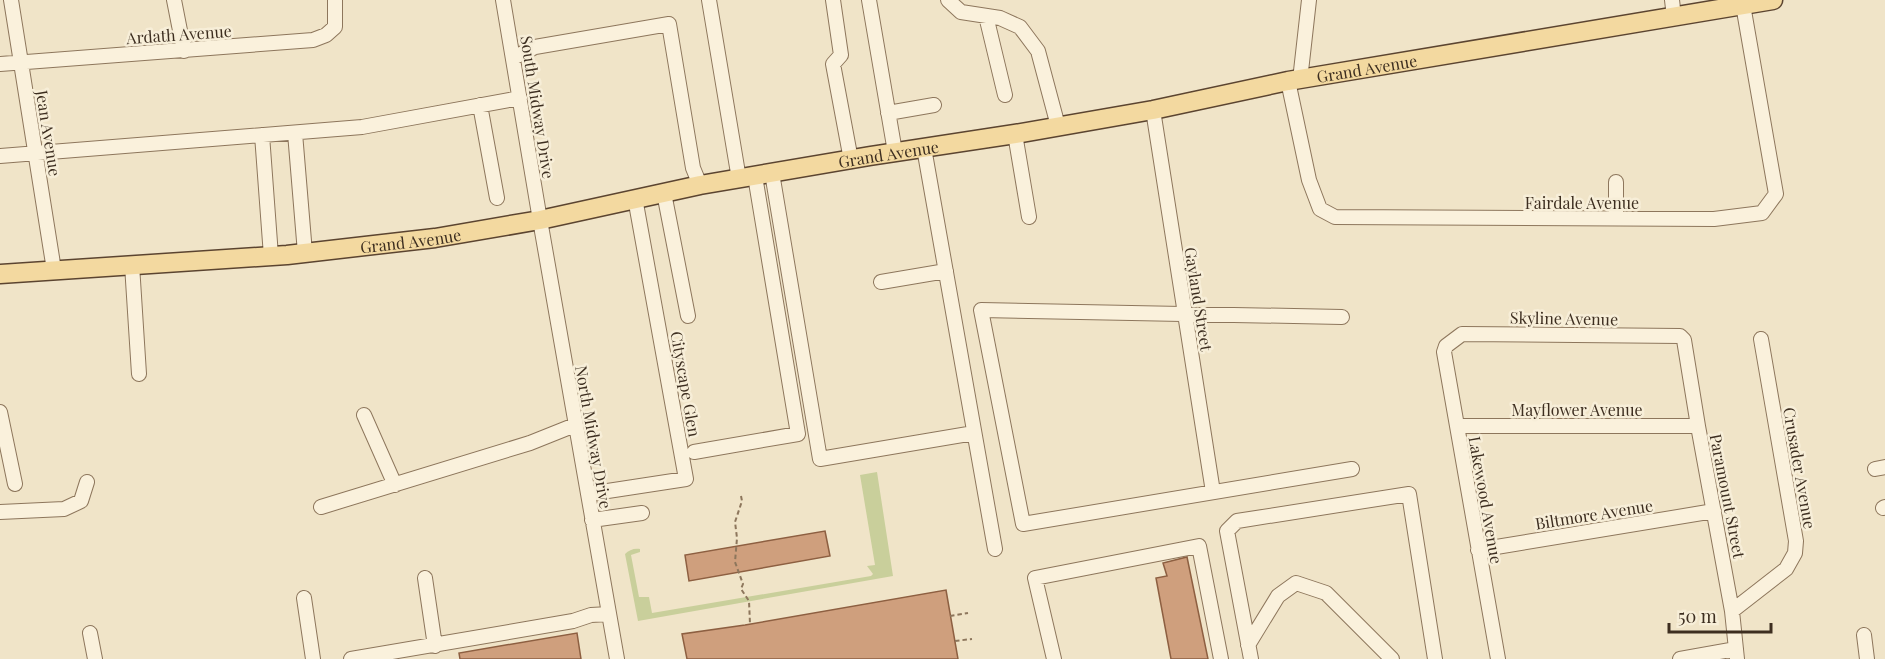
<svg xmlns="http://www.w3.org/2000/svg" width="1885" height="659" viewBox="0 0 1885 659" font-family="'Playfair Display',serif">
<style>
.green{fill:#c9cf9b}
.building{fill:#cf9f7d;stroke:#8d5f41;stroke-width:1.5}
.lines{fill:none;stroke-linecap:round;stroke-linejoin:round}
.minor-casing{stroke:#8d765c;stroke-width:16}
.major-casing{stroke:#5b4430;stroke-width:21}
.path{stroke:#8d765c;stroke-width:2;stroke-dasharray:4.5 3;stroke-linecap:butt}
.minor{stroke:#faf1dc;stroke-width:14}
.major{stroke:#f3d9a0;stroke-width:18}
.labels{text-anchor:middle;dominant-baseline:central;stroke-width:5;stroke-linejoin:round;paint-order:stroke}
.street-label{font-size:16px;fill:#3d2e20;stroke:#f7eed8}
</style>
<rect width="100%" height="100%" fill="#f0e4c8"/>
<path class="green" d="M877,472L893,576L638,621L625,554C629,550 634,548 640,549V552L631,555L639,597H649L652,613L871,576L873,574L867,566L875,565L860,475Z"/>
<path class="building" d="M825,531L830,556L689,581L685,555Z
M1187,557L1208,659H1171L1156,578L1167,576L1163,563Z
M946,590L958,659H687L682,634L745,625Z
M577,633L581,659H460L459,653Z"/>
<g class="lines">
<g class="minor-casing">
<path id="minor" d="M11,0L54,270
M174,0L184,51
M503,0L540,220L617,659
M709,0L739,179
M833,0L841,55L833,64L851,160
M869,0L895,152
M948,0L961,12L1000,18L1020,27L1038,51L1058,126
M1672,0L1674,17
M986,16L1005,95
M513,58L535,47L669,24L693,168L700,185
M0,64L313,40L326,35L335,27V0
M1300,80L1309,0
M1288,81L1309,180L1320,209L1335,217L1714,219L1762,213L1776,194L1743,5
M480,105L497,198
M1153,110L1213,492
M888,113L934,105
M295,133L305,253
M1015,134L1029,217
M262,135L271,256
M924,148L995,549
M0,156L362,127L520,98
M772,173L820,459L974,433
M664,193L688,316
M1616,218V182
M132,265L139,374
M881,282L946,271
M1342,317L981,310L1023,524L1352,469
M0,412L15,484
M364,415L395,485
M1457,426H1698
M694,452L798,434L755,176
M1875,469L1885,467
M588,494L686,479L635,198
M321,507L530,443L575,425
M1883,508L1885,507
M0,512L64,509L81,501L87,482
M592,520L642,513
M1478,550L1714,511
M425,578L435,646
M304,598L313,659
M1732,611L1786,569L1795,553L1796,541L1761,339
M90,633L95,659
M1864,635L1867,659
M1248,645L1278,596L1296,583L1326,593L1392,659
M351,659L573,621L591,615L609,614
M1054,659L1035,578L1199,546L1221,659
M1251,659L1227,531L1237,521L1409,494L1435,659
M1498,659L1444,352L1446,346L1462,334L1680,336L1684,340L1698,426L1732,611L1737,659
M1680,659L1736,649"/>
</g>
<g class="major-casing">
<g id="major">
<path id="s1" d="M0,274L287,255L435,238L540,220L700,185L870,156L1015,134L1153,110L1288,81L1773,0"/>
</g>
</g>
<path class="path" d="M741,496L742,501L735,522L737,538L735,562L743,584L741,589L749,601L750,624
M950,616L968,613
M955,641L972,639"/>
<use href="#minor" class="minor"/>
<use href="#major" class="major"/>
</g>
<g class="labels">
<g class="street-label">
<text transform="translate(179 34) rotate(-4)">Ardath Avenue</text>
<text stroke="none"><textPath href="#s1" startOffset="1384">Grand Avenue</textPath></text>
<text transform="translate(538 107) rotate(81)">South Midway Drive</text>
<text transform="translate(49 133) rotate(81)">Jean Avenue</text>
<text stroke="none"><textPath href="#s1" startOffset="898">Grand Avenue</textPath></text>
<text x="1582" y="202">Fairdale Avenue</text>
<text stroke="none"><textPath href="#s1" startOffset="412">Grand Avenue</textPath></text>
<text transform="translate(1199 299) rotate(81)">Gayland Street</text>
<text transform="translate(1564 318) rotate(1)">Skyline Avenue</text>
<text transform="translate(686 384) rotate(80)">Cityscape Glen</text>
<text x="1577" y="409">Mayflower Avenue</text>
<text transform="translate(594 437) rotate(80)">North Midway Drive</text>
<text transform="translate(1800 468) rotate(80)">Crusader Avenue</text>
<text transform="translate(1728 496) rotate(79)">Paramount Street</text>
<text transform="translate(1486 500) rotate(80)">Lakewood Avenue</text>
<text transform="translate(1594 514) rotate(-9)">Biltmore Avenue</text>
</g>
</g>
<path d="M1669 623v9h102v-9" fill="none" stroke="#3d2e20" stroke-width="3"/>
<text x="1678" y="623" font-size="18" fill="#3d2e20" stroke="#f7eed8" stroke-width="4.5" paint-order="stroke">50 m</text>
</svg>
